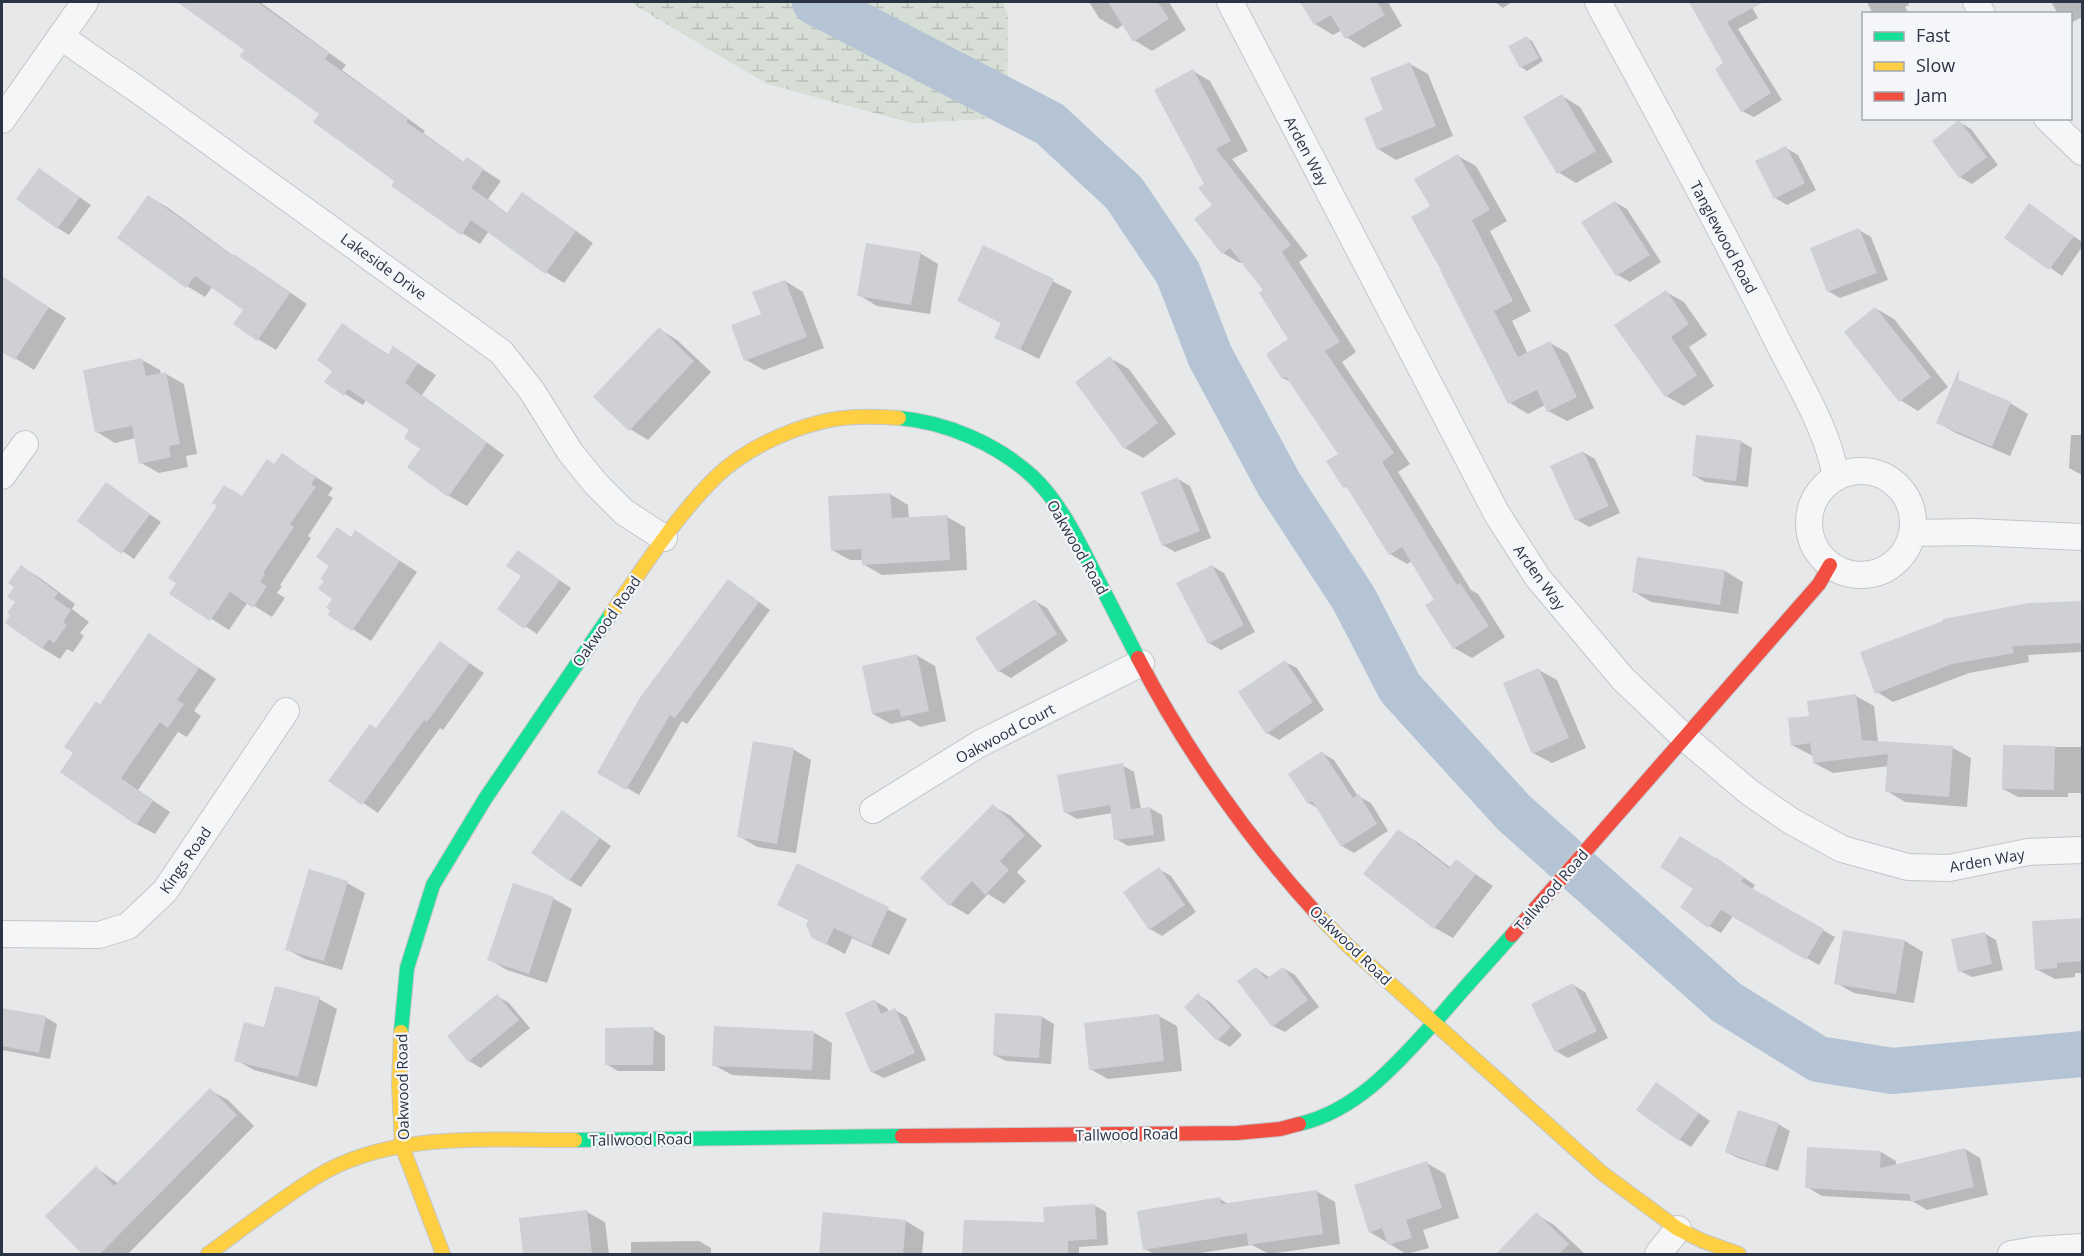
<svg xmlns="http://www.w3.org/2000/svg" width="2084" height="1256" viewBox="0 0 2084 1256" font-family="'Open Sans',sans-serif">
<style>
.wetland{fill:url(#wetland-marsh)}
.shadow{fill:#0003}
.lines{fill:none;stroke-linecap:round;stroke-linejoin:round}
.river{stroke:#b4c4d5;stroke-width:46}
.building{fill:#ced0d3}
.street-casing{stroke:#c4c6c8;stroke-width:28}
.fast-casing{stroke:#c4c6c8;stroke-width:16}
.slow-casing{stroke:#c4c6c8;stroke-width:16}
.jam-casing{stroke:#c4c6c8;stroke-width:16}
.street{stroke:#f5f6f7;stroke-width:26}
.fast{stroke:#16e098;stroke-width:14}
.slow{stroke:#ffcf43;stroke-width:14}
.jam{stroke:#f24e42;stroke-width:14}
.labels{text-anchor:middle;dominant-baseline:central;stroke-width:4.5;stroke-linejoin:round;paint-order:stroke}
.street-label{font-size:15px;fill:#2b3445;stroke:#f4f6f9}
</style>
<defs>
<pattern id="wetland-marsh" width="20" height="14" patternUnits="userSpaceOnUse" patternTransform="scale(1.5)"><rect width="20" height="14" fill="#d6ded6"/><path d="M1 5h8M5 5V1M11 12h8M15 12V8" fill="none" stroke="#b8bfb9"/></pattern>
</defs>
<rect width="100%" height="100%" fill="#e6e8ea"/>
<path class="wetland" d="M632,2H1003L1008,16L1007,118L912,123L767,84L636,6Z"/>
<path class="shadow" d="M180,2H260L346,65L342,70L425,131L423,133L465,163L467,159L501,181L488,199L508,214L522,194L540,205L593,243L564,283L546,272L489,231L480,244L462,233L397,181L246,50Z
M1089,2H1169L1186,30L1152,51L1134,40L1124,24L1117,29L1099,18Z
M1302,2H1388L1402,26L1364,48L1346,37L1342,30L1333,35L1315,24Z
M1495,2H1512L1503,8Z
M1690,2H1749L1758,18L1738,29L1782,100L1754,117L1742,111L1725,64Z
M1867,2H1908L1909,5L1905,7L1909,14H1873Z
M2051,2H2082V17L2071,23L2070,14H2058Z
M1527,38L1532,41L1543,61L1527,71L1521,67L1510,47Z
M1410,64L1428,74L1453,136L1396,160L1378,149L1385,111Z
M1193,71L1210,81L1248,151L1232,159L1308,256L1299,262L1356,352L1342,362L1410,464L1398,472L1471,590L1478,594L1505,637L1472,658L1454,648L1436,600L1412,561L1407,564L1390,554L1351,490L1344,486L1340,454L1292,383L1283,378L1291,340L1265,291L1242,262L1240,263L1223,253L1214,206L1205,184Z
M1562,96L1580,107L1613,162L1576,183L1558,172Z
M1959,122L1971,129L1998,165L1972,184L1960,177L1934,141Z
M1786,148L1798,155L1816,190L1787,205L1775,198Z
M1458,156L1476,166L1507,221L1490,231L1531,311L1512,321L1528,354L1550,343L1568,353L1594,408L1567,421L1548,411L1545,405L1528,414L1510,403L1432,207Z
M39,169L91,205L69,235L58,228Z
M149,197L167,207L235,257L253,267L307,304L276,350L258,339L246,310L212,287L205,297L187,286Z
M1615,202L1627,209L1661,262L1630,282L1618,275L1583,222Z
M2029,205L2082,242V247L2062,276L2006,237Z
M1859,230L1871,237L1888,280L1840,298L1828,291Z
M984,247L1072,291L1039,359L996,337L1003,324L959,301Z
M920,253L938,264L930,314L877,306L859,295Z
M6,281L66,318L34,370L2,350V288Z
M785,281L803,292L824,348L764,370L746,360L763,315Z
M1666,292L1684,302L1707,335L1689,347L1714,386L1684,406L1666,396Z
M1875,308L1894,319L1948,387L1918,411L1900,400Z
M343,325L389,355L394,348L436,375L422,395L504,455L467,506L449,496L409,467L422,449L411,430L366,400L363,405L345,394L334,370Z
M659,329L677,340L711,372L648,440L630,429Z
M1110,358L1129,369L1176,434L1143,458L1125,448Z
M142,360L160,370L161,375L166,374L184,384L197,454L186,456L188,467L159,473L141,463L136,438L115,443L97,432Z
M2010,403L2028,414L2010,456L1956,433L1938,423Z
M2071,435H2082V475L2069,468Z
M1740,441L1752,448L1748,487L1705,482L1693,475Z
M1583,452L1595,459L1620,513L1589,527L1577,520L1552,466Z
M282,455L333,488L328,495L333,498L308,536L311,538L280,585L282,586L277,593L285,598L272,617L248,602L229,630L171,593L243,497L275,466Z
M1178,479L1190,486L1211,538L1175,552L1163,545Z
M106,484L161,522L134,559L79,521Z
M890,494L908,505L909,519L947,517L965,527L967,570L882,575L863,564V560H850L832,550Z
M338,529L352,538L356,532L417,572L371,641L330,614L334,598L326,581L331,566Z
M518,552L571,588L537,634L500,609L523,576Z
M1212,566L1224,573L1255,632L1221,650L1209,643Z
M22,567L40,578L75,604L72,609L89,622L80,633L84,636L73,652L67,649L60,659L42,648L17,602L16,587Z
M1725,571L1743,582L1738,614L1651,602L1633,591Z
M740,588L770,610L687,724L682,721L639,795L599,772Z
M1035,601L1047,608L1068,641L1011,678L999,671Z
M2082,602V652L2028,655L2029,662L1969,673L1893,702L1877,692L1945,622L2030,605Z
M150,635L216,679L194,711L201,716L187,737L178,732L138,790L170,812L155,834L136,824L75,753L101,706Z
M440,643L484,673L443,730L440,728L378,813L330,780L377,730Z
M916,655L935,666L946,721L920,727L909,720L891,724L873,714Z
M1285,662L1297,668L1324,710L1279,740L1267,733Z
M1539,670L1557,680L1586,748L1552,763L1533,753Z
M1856,696L1874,706L1878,742L1953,748L1971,758L1967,807L1905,802L1887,791L1889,766L1833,773L1814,763L1813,755H1811L1792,745L1811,717Z
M2004,747H2082V793H2068V797H2018L2003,789Z
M793,749L811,760L796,853L757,847L739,836Z
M1322,753L1334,760L1358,796L1371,803L1388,831L1354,853L1342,846L1319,809L1309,803Z
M1122,765L1134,772L1141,809L1150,808L1162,815L1165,841L1128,846L1116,839L1112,813L1077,819L1065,812Z
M993,806L1011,816L1042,846L1017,872L1026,881L1004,904L988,894L968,915L949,904Z
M574,819L611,846L581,887L569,880Z
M1399,831L1417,842L1451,868L1456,861L1493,886L1453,938L1435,928Z
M1716,859L1755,885L1752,890L1835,937L1819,965L1733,916L1721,933L1709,926L1695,888Z
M797,865L907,919L889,955L852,938L845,954L813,937L810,921L779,905Z
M1159,869L1171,876L1196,912L1162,936L1150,929Z
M347,883L365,893L342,970L305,959L286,949Z
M514,885L554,899L572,909L547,983L507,970L489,959Z
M2082,919V973H2075V977L2055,979L2036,969L2033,923Z
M1984,933L1996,940L2003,970L1972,977L1960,971Z
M1905,941L1923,952L1914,1003L1854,993L1836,983Z
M1283,968L1295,975L1319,1007L1285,1032L1273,1026L1257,969L1270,978Z
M1573,985L1585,992L1608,1038L1568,1058L1556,1051Z
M1198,995L1210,1002L1242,1035L1230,1047L1218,1040Z
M497,996L509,1003L530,1028L481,1068L469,1061L449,1037Z
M319,999L337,1009L317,1087L254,1070L236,1060L265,1029Z
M875,1001L887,1008L889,1012L895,1010L907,1017L926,1060L884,1078L872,1072Z
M2,1009L45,1017L57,1024L50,1059L2,1050Z
M1159,1016L1177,1026L1182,1071L1108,1079L1090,1069Z
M1042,1017L1054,1024L1051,1064L1006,1061L994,1055Z
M653,1029L665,1036V1071H618L606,1064Z
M813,1032L832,1043L830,1080L732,1075L714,1065Z
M210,1090L228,1100L254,1126L128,1254H84L47,1216L96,1168L118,1183Z
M1668,1091L1710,1121L1691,1147L1680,1140Z
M1778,1124L1790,1131L1778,1171L1738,1158L1726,1152Z
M1965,1149L1980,1158L1988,1195L1927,1210L1912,1201L1822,1196L1807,1187L1881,1152L1896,1161V1166Z
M1427,1163L1445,1174L1459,1218L1423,1230L1429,1248L1406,1254L1370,1232Z
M1316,1191L1335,1202L1340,1244L1269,1254L1252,1245L1194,1254H1154L1145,1249L1220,1199L1230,1205Z
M1094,1205L1106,1212L1108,1245L1079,1247V1254H1047L1044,1209Z
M587,1212L605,1222L609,1254H525L521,1219Z
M825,1214L906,1221L924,1232L922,1254H820Z
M1536,1214L1554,1225L1585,1254H1498Z
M965,1221L1022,1229L1021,1254H964Z
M699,1241L711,1248V1254H631V1242Z"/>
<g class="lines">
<path class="river" d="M815,2L1050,124L1124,193L1178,273L1210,356L1279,484L1354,599L1400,688L1514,813L1726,1002L1818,1059L1892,1071L2082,1054"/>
</g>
<path class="building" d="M177,2H257L329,53L325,59L408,119L406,122L463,162L467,157L484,169L471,188L507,213L522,192L576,231L545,274L471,220L461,235L391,186L394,181L313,122L319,114L239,56L244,50Z
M1108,2H1158L1169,19L1133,42Z
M1300,2H1377L1385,15L1345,39L1331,15L1314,25Z
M1689,2H1764L1727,22L1771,93L1741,112L1715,69L1723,63Z
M1527,36L1539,58L1520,68L1508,46Z
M1410,62L1436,126L1377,150L1364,118L1383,110L1370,78Z
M1193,69L1231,141L1216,149L1291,245L1282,252L1340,342L1325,351L1394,453L1382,462L1457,585L1460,583L1489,626L1453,649L1425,605L1434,600L1402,547L1389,555L1346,486L1343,488L1326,461L1338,454L1286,377L1282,379L1266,354L1288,339L1259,293L1263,290L1230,248L1222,254L1194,219L1212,205L1198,188L1204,184L1154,90Z
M1562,94L1596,151L1557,174L1523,117Z
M1959,120L1987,157L1959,178L1932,141Z
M1786,146L1805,183L1774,199L1755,161Z
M1458,154L1490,210L1472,220L1513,301L1494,311L1518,357L1550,341L1577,397L1547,412L1537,390L1508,404L1440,270H1441L1411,217L1430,206L1414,179Z
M39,168L80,197L57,229L16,199Z
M148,195L233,256L234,254L290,293L257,341L233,324L243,310L195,276L186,288L117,238Z
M1615,201L1650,255L1616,276L1581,222Z
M2029,203L2074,236L2049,270L2004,238Z
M1859,228L1877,273L1827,292L1810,248Z
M866,243L921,252L911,305L857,296Z
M983,245L1054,279L1020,350L994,338L1001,323L957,301Z
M2,276L49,307L15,360L2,352Z
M785,280L807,337L744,361L731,325L761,314L752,292Z
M1666,290L1689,324L1671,337L1697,375L1665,397L1614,325Z
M1875,307L1931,377L1899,402L1844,332Z
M342,323L388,355L393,346L418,363L405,383L487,443L448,497L407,467L420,449L404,438L409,430L348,389L344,396L324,382L332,371L317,360Z
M659,327L694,361L629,431L593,397Z
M1110,356L1158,423L1124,449L1075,382Z
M142,358L146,376L166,372L180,444L169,446L171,457L139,464L132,426L95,433L83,370Z
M1959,369V380L2011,402L1992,447L1936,423Z
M1696,435L1741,440L1736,481L1692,476Z
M1583,451L1609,506L1575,521L1550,466Z
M282,453L316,477L311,484L316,487L290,524L294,527L263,573L265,574L260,582L267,586L253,608L230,592L210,621L169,594L176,583L168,578L217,506L212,503L224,485L242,496L267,459L274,464Z
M1178,477L1200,531L1162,546L1141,492Z
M106,482L150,514L121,554L77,521Z
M890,493L892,518L947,515L950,560L862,565L861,549L831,551L828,496Z
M337,527L351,537L355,530L400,561L352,631L328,615L330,610L326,608L332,599L318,589L324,581L320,579L329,566L316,557Z
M518,550L560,580L524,629L497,609L521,576L506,566Z
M1637,557L1725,570L1720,605L1632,592Z
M21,565L58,593L54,598L71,610L63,622L67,625L54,643L49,639L42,649L5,623L10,615L7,613L15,602L7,597L14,587L8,583Z
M1212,565L1244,625L1208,644L1176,583Z
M728,579L759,602L675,718L670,715L626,790L597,773L639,699Z
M1035,599L1057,634L998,672L975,638Z
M2082,601V643L2012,646L2014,653L1952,664L1875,694L1860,652L1943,621V619L2029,603Z
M149,633L199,668L177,700L184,704L168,728L160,722L121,778L153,801L136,825L60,772L73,753L64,747L96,701L100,704Z
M440,641L470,663L427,722L424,720L362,805L328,781L370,724L376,728Z
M917,654L929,711L901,717L899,709L872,714L862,666Z
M1285,660L1313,702L1266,734L1238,692Z
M1539,668L1569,738L1532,754L1503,683Z
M1856,694L1862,740L1953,746L1949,797L1885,792L1888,754L1813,763L1810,743L1791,746L1788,718L1809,716L1807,701Z
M753,741L794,748L777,844L737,837Z
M2003,745L2055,746L2054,790L2002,789Z
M1322,751L1353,798L1359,794L1377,824L1341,847L1312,801L1308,804L1288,774Z
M1123,763L1131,809L1150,807L1154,835L1114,840L1110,805L1064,813L1057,775Z
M993,804L1025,835L1000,861L1009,870L985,895L972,881L949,906L920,878Z
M562,810L600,838L569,881L531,853Z
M1398,829L1449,868L1456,859L1476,874L1434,929L1363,874Z
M1680,836L1715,858L1716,857L1744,877L1741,882L1824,929L1806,960L1721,910L1708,928L1680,907L1693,889L1660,867Z
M797,863L889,907L871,946L834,928L826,945L812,938L806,925L808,920L777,905Z
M1159,867L1185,905L1149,930L1123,892Z
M309,869L348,881L324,961L285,950Z
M513,883L554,897L529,974L487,960Z
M2082,918V961L2057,963V968L2035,970L2032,921Z
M1843,930L1905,940L1896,994L1834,984Z
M1985,932L1992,964L1958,972L1951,939Z
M1256,967L1266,979L1283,967L1308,1000L1272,1027L1237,981Z
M1573,983L1597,1031L1555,1052L1531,1004Z
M275,986L320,997L298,1077L234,1061L244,1022L264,1027Z
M1198,993L1231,1027L1217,1041L1184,1007Z
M497,994L519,1020L468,1062L447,1036Z
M875,999L881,1014L895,1008L915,1053L871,1073L845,1013Z
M2,1008L46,1016L39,1053L2,1046Z
M995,1013L1042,1016L1039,1058L993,1055Z
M1159,1014L1164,1061L1089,1070L1084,1023Z
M714,1026L814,1031L812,1070L712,1066Z
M654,1027L653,1065H605V1028Z
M1656,1082L1699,1113L1679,1141L1636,1110Z
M210,1088L237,1115L100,1254H82L45,1216L96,1166L114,1186Z
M1738,1110L1779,1123L1765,1166L1725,1152Z
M1807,1147L1881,1151L1880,1168L1965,1148L1974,1187L1911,1202L1909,1194L1805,1188Z
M1427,1161L1442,1208L1406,1220L1412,1238L1388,1245L1382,1228L1369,1233L1354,1185Z
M1317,1190L1323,1234L1248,1245L1247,1233L1143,1250L1137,1211L1220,1197L1221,1204Z
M1095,1204L1097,1239L1068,1241V1254H962L964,1220L1044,1222L1043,1207Z
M587,1210L592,1254H523L519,1218Z
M823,1212L906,1220L903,1254H819Z
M1536,1212L1569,1244L1559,1254H1496Z"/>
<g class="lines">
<g class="street-casing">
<path id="street" d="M1230,2L1497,514L1538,578L1623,679L1684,737L1749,792L1791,821L1842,849L1908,867L1949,868L2028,852L2082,850
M1598,2C1658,113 1719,223 1775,336C1797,381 1828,428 1836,478
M1976,2L1982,14
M61,37L138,90L501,352L532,391L570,452L596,484L624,512L664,538
M2047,118L2082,152
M2,120L85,2
M1809 523a52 52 0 1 1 104 0a52 52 0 1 1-104 0Z
M2,476L25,444
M1912,533L1974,532L2082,537
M873,810L979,744L1141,663
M2,934L99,935L128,926L165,891L286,711
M1658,1254L1678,1229
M2011,1254L2035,1250L2082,1247"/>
</g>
<g class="fast-casing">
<path id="fast" d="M899,418C946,422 997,444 1032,476C1058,500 1076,536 1092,568C1107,598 1123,628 1138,658
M401,1032L407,968L433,885L485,799L611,614
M1299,1124C1360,1110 1402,1058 1442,1014C1465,987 1489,961 1512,935
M575,1140L902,1136"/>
</g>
<g class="slow-casing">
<path id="slow" d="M611,614C644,567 675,517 717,476C744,450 785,431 821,422C846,415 874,416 899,418
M1318,915L1346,944L1602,1173L1678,1229L1703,1241L1739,1254
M401,1032L399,1085L402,1146L443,1254
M208,1254C244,1228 279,1200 316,1177C392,1130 490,1141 575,1140"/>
</g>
<g class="jam-casing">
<path id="jam" d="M1138,658C1185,749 1249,840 1318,915
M1512,935L1819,584L1830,565
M902,1136L1237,1133L1280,1129L1299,1124"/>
</g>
<use href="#street" class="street"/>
<use href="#fast" class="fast"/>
<use href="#slow" class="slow"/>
<use href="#jam" class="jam"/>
</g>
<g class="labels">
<g class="street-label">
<text transform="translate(1307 151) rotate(62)">Arden Way</text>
<text transform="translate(1724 237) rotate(62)">Tanglewood Road</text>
<text transform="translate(384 266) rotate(36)">Lakeside Drive</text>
<text transform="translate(1078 547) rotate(60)">Oakwood Road</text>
<text transform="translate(1540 577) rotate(54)">Arden Way</text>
<text transform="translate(606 621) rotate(-55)">Oakwood Road</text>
<text transform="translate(1005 733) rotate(-28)">Oakwood Court</text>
<text transform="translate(185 860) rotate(-55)">Kings Road</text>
<text transform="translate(1987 860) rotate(-10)">Arden Way</text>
<text transform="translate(1551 890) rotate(-49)">Tallwood Road</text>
<text transform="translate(1351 945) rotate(44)">Oakwood Road</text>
<text transform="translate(402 1087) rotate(-91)">Oakwood Road</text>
<text transform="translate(1127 1134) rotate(-1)">Tallwood Road</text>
<text transform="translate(641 1139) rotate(-1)">Tallwood Road</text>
</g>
</g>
<rect width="2084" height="1256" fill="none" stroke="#2b3445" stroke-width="6"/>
<rect x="1862" y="12" width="210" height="108" fill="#f4f6f9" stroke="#a4a8b1" stroke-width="1.5"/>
<rect x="1874" y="32" width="30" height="9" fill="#16e098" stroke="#a4a8b1" stroke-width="1.5"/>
<text x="1916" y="42" font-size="18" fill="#2b3445">Fast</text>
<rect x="1874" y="62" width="30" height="9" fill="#ffcf43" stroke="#a4a8b1" stroke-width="1.5"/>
<text x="1916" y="72" font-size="18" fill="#2b3445">Slow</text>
<rect x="1874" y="92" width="30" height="9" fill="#f24e42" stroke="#a4a8b1" stroke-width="1.5"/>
<text x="1916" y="102" font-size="18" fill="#2b3445">Jam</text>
</svg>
